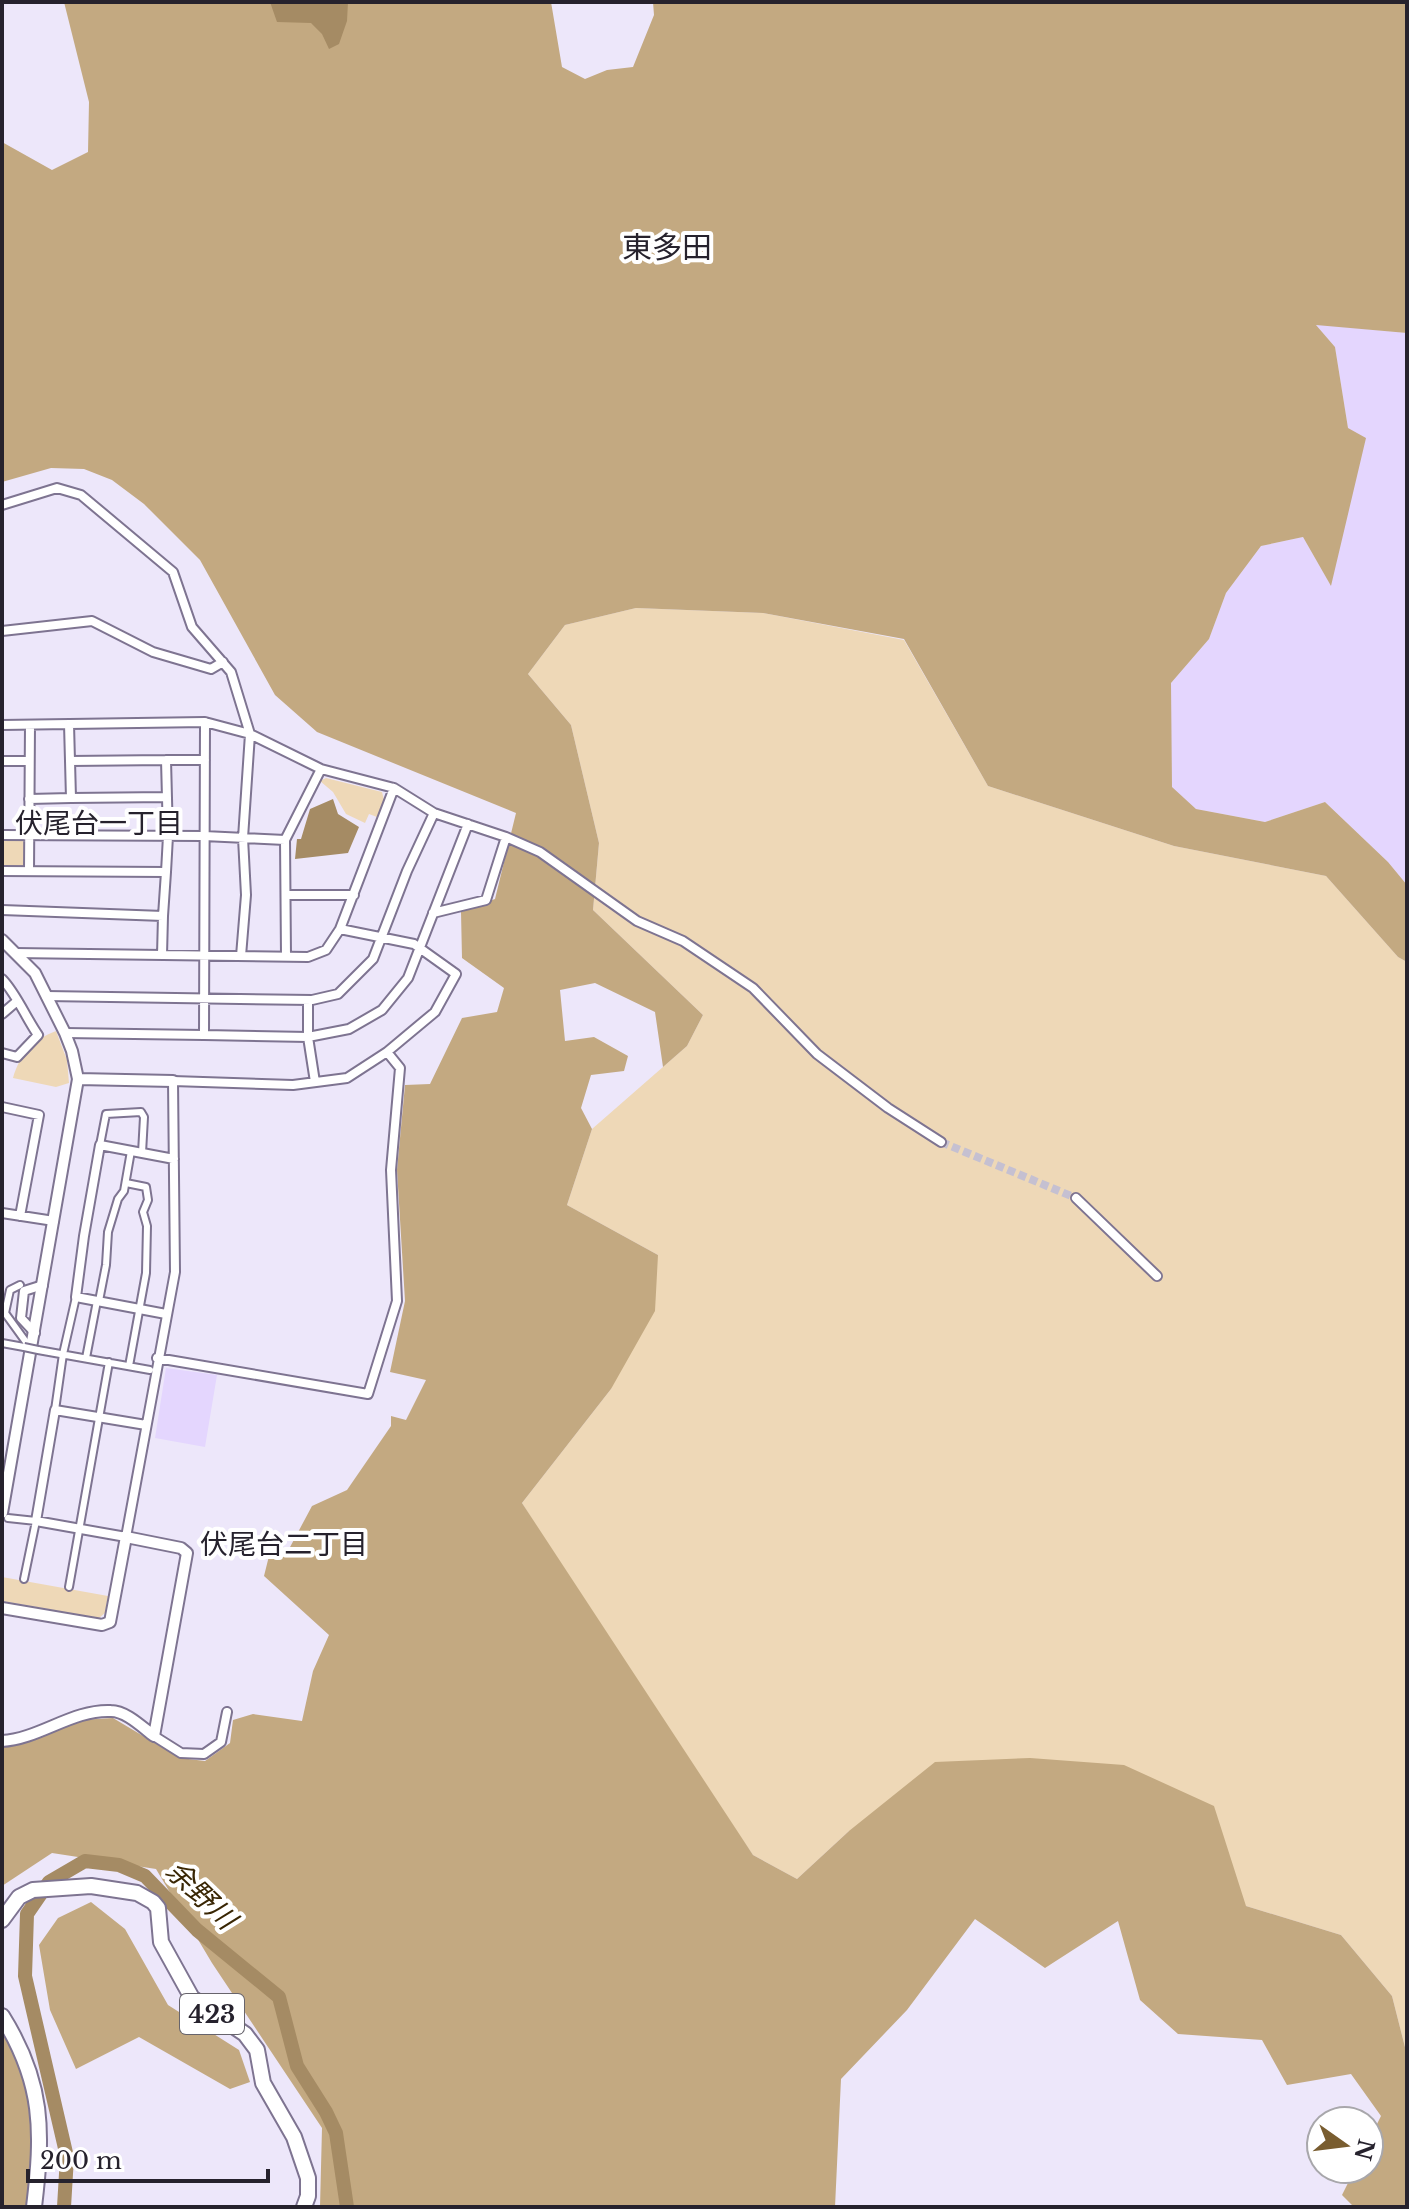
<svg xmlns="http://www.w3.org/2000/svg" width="1409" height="2209" viewBox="0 0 1409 2209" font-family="'Libre Baskerville','Noto Sans JP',serif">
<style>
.built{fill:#e4d6fe}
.green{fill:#eed8b7}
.forest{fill:#c3a981}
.water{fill:#a58b64}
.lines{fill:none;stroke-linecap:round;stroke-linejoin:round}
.river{stroke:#a58b64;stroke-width:14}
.minor-tunnel{stroke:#c5c0d1;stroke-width:8;stroke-dasharray:8 4;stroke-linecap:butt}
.pedestrian-casing{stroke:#7e7491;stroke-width:10}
.minor-casing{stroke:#7e7491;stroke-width:12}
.tertiary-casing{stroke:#7e7491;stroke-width:14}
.trunk-casing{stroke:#7e7491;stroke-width:18}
.pedestrian{stroke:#fff;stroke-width:6}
.minor{stroke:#fff;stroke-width:8}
.tertiary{stroke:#fff;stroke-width:10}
.trunk{stroke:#fff;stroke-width:14}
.pedestrian-bridge-casing{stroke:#7e7491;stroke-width:10;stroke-linecap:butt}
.pedestrian-bridge{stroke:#fff;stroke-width:6}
.labels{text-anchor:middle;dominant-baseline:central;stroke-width:8;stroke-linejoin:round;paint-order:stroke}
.shield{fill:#fff;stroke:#67646c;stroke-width:2}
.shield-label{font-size:24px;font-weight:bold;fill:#26222d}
.neighbourhood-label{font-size:28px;fill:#26222d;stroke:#fff}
.water-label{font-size:28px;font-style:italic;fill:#392604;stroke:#fff}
.quarter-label{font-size:30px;fill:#26222d;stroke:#fff}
</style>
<rect width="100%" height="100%" fill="#ede7fa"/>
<path class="built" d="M1315,324L1407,333V885L1388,862L1325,802L1265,822L1196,809L1171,787V683L1209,639L1226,593L1261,546L1303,537L1330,584L1348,428L1335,347Z
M166,1368L217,1375L205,1447L155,1438Z"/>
<path class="green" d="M636,608L763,613L904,640L988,786L1174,846L1326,876L1398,957L1407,962V2055L1392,1996L1341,1935L1246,1906L849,1831L797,1879L753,1855L641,1695L522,1503L611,1389L658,1255L567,1205L592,1129L687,1046L703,1015L593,910L599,843L571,725L528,674L565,625Z
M326,778L382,792L384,800L377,817L369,814L365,823L346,814L333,792L320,781Z
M22,840L25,843V864L22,867H2V841Z
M56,1031L67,1060L69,1083L56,1087L13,1078C20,1054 33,1040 56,1031Z
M2,1577L108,1596L105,1613L99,1618L2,1601Z"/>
<path class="forest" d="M64,2H551L562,67L585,79L607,70L633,67L654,15L653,2H1407V333L1316,325L1335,347L1348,428L1366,438L1331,586L1303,537L1261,546L1226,593L1209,639L1171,683L1172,787L1196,809L1265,822L1325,802L1388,862L1407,885V962L1398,957L1326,876L1174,846L988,786L904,639L763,613L636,608L565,625L528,674L571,725L599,843L593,910L703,1015L687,1046L663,1067L655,1012L595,983L560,990L565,1041L594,1037L628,1056L624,1071L591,1075L581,1108L592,1129L567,1205L658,1255L655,1311L611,1389L522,1503L753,1855L797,1879L849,1831L935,1762L1030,1758L1124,1765L1214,1806L1246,1906L1341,1935L1392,1996L1407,2055V2207H1354L1342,2195L1355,2169H1369V2140L1381,2116L1351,2074L1287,2085L1262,2040L1178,2034L1140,2000L1118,1921L1045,1968L975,1919L907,2010L841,2079L835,2207H320L322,2128L212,1963L156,1869L52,1853L2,1886V1746H11L80,1720L113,1718L180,1758L205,1761L230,1743L233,1720L253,1714L302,1721L313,1671L329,1635L264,1576L270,1552L289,1549L312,1506L347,1490L391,1426V1416L406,1420L426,1380L390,1372L405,1301L397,1170L405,1085L430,1084L462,1018L497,1012L504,988L462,958L461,912L495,899L516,813L317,732L275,695L200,560L144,504L112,480L84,469L51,468L2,482V142L52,170L88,152L89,102Z
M91,1902L125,1929L168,2005L239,2050L250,2082L230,2089L139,2037L76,2069L50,2010L39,1945L58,1918Z
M2,2027C31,2083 41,2144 26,2207H2Z"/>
<path class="water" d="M270,2H348L347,21L339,44L329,49L322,34L311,23L277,22Z
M333,799L338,814L359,827L348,853L295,859L297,839H301L310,809Z"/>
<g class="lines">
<path class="river" d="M64,2207L67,2157L25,1976L27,1914L49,1882L85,1861L119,1865L145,1876L197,1930L279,1997L297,2066L326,2112L336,2133L347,2207"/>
<path class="minor-tunnel" d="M941,1142L1076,1198"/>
<g class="pedestrian-casing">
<path id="pedestrian" d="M100,1145L106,1114L141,1112L144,1117L142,1153
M126,1183L146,1187L148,1200L143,1212L147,1226L146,1273L129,1366
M99,1301L106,1265L108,1232L118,1199L124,1191L131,1151
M2,1313H5L26,1342
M5,1313L10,1290L20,1285
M2,1343L24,1347
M38,1350L150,1370
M86,1358L97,1301
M55,1410L63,1354L76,1297
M8,1518L36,1521L24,1579
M69,1587L109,1362"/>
</g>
<g class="minor-casing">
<path id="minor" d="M2,505L57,488L81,495L173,572L192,627L231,672L250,734L321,769L394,788L434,813L506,837L540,852L637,921L683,941L753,988L817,1054L888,1108L941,1142
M2,631L92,621L153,652L211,669L223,662
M2,725L205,722L250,734L243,838L246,895L241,956
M2,761H29
M70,761L166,760
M71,798L167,797
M29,799L71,798L69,724
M2,835L204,836L285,840L321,769
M285,840L286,956
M2,871L166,872L163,916L2,910
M29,871L30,725
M166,872L168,836L166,760H205
M286,895H354
M433,913L486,900L506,837
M15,953L308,957L326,950L340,929L394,788
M162,955L163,916
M2,979C16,993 26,1018 38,1035L17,1057L2,1053
M46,996L312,1000L338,994L373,959L407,871L434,813
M308,1000V1037L315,1082
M2,1014L16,1002
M65,1033L204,1035L205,722
M204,1035L308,1037L349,1029L382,1010L408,978L468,824
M2,1107L39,1115L20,1216
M1076,1198L1157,1276
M2,1213L54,1221
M166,1314L76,1297L84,1236L100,1145L174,1159
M35,1333L21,1318L24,1291L43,1285
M157,1358L368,1394L397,1301L391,1170L400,1068L387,1052
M146,1425L55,1410L36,1521L126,1537L175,1272L173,1081L293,1085L347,1078L387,1052L435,1012L456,974L414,944L340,929
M154,1736L181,1753L204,1754L221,1742L227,1712"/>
</g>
<g class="tertiary-casing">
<path id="tertiary" d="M2,940L35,973L65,1033L72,1051L78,1079L2,1513
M78,1079L173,1081
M2,1608L102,1625L110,1622L126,1537L181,1548L187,1553L154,1736C142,1727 126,1711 111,1711C73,1709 39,1739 2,1741"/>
</g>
<g class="trunk-casing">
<path id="trunk" d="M2,1920L19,1897L33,1890L91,1886L137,1893L153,1902L158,1908L161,1942L192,1998L245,2034L257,2050L263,2083L294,2137L308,2178V2196L304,2207
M2,2016C44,2083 43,2132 34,2207"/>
</g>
<use href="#pedestrian" class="pedestrian"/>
<use href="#minor" class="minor"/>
<use href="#tertiary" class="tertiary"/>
<use href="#trunk" class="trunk"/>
<g class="pedestrian-bridge-casing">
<path id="pedestrian-bridge" d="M24,1347L38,1350"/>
</g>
<use href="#pedestrian-bridge" class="pedestrian-bridge"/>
</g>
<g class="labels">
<rect class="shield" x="180" y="1994" width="64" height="40" rx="6"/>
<g class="shield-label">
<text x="212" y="2014">423</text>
</g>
<g class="neighbourhood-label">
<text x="99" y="823">伏尾台一丁目</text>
<text x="284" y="1544">伏尾台二丁目</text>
</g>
<g class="water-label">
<text transform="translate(201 1895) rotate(44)">余野川</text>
</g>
<g class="quarter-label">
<text x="667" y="247">東多田</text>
</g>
</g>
<rect width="1409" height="2209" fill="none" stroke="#26222d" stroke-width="8"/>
<g transform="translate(1345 2145) rotate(104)"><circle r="38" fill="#ffffff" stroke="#a8a7ab" stroke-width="2"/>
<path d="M0-6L14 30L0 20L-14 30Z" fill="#795d30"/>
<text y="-12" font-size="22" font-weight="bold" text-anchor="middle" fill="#26222d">N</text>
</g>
<path d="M28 2169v12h240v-12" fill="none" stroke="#26222d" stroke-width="4"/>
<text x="40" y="2169" font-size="24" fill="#26222d" stroke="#ffffff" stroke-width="6" paint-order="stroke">200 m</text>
</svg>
